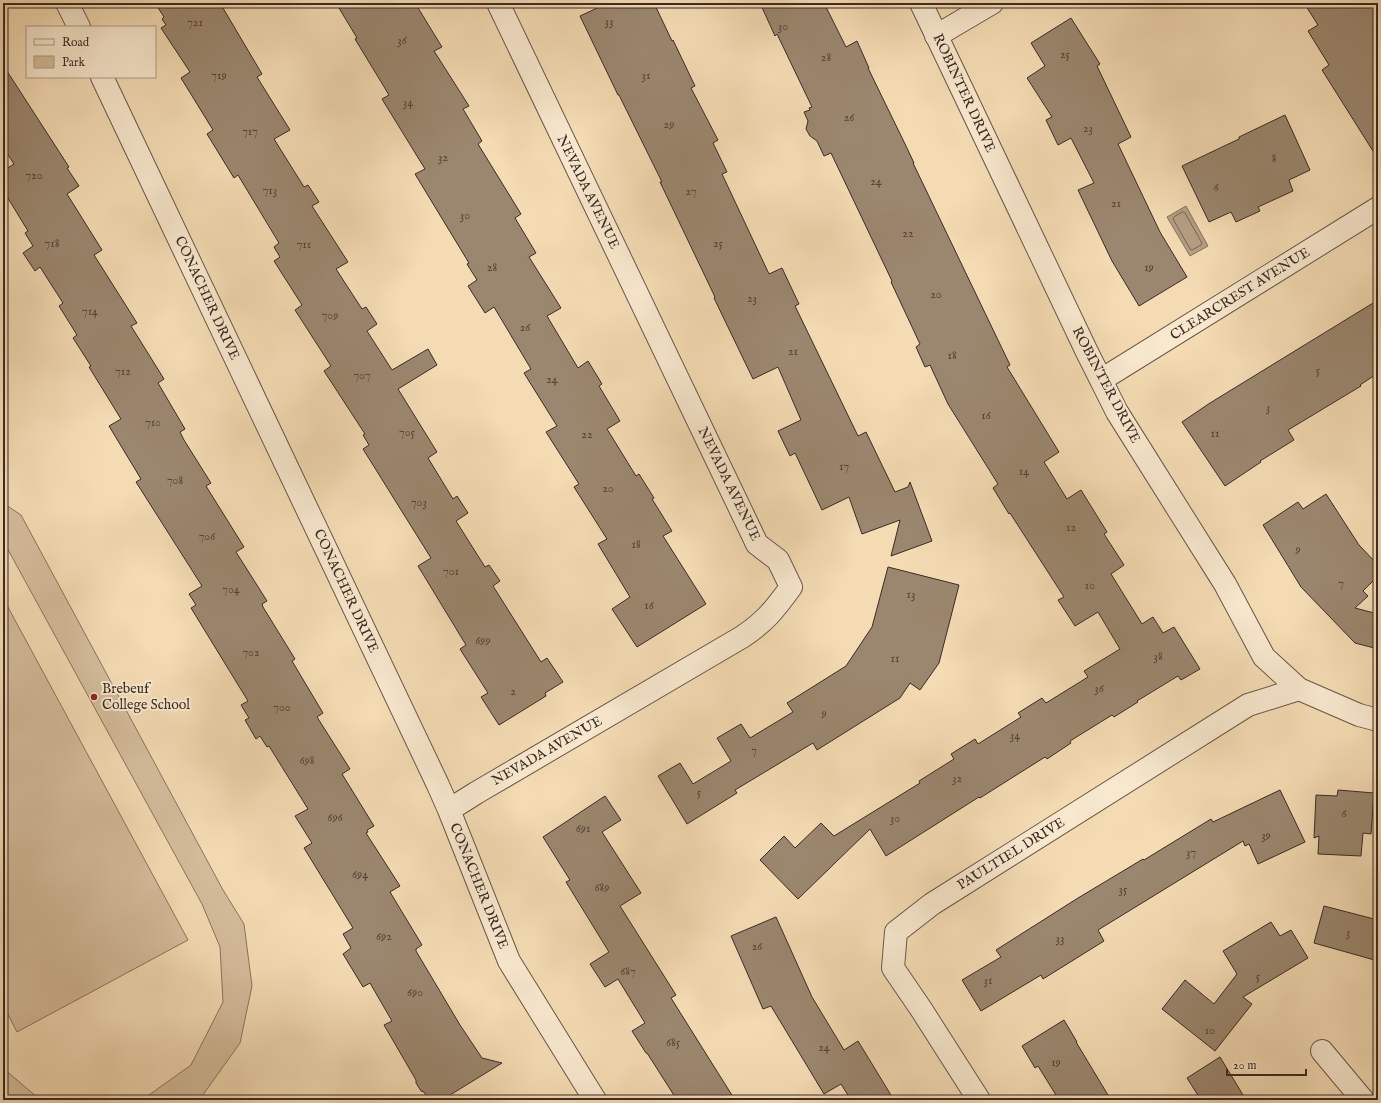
<svg xmlns="http://www.w3.org/2000/svg" width="1381" height="1103" viewBox="0 0 1381 1103" font-family="'IM FELL English',serif">
<style>
.green{fill:#d5bd9c;stroke:#887460}
.water{fill:#b59f83;stroke:#84715d}
.lines{fill:none;stroke-linecap:round;stroke-linejoin:round}
.shore{stroke:#786554;stroke-width:1}
.building{fill:#9b876f;stroke:#3b2b24}
.minor-casing{stroke:#695748;stroke-width:24}
.minor{stroke:#f8e8ce;stroke-width:22}
.poi-dot{fill:#8f2418;stroke:#f8e8ce;stroke-width:1.5}
.labels{text-anchor:middle;dominant-baseline:central;stroke-width:4;stroke-linejoin:round;paint-order:stroke}
.number-label{font-size:12px;fill:#534237}
.street-label{font-size:14px;fill:#3b2b24;stroke:#f8e8ce}
.poi-label{font-size:14px;fill:#3b2b24;stroke:#f8e8ce;text-anchor:start}
</style>
<rect width="100%" height="100%" fill="#f4dbb4"/>
<filter id="stains"><feTurbulence type="fractalNoise" baseFrequency=".005" numOctaves="4"/><feColorMatrix values="0 0 0 0 .2 0 0 0 0 .09 0 0 0 0 .02 0 0 0 .5 -.17"/></filter>
<radialGradient id="worn" r=".72"><stop offset=".6" stop-color="#630" stop-opacity="0"/><stop offset="1" stop-color="#630" stop-opacity=".3"/></radialGradient>
<path class="green" d="M3,503L21,515L223,890L244,924L252,986L240,1043L200,1099L197,1100H127L149,1095L191,1065L223,1002L220,947L202,904L6,546L3,544Z
M3,598L188,940L17,1032L3,1005Z
M3,1068L38,1098L51,1100H3Z"/>
<path class="water" d="M1186,206L1208,246L1190,256L1167,217Z"/>
<g class="lines">
<path class="shore" d="M1183,212L1185,213L1202,243L1201,245L1192,250L1190,249L1173,219L1174,217Z"/>
</g>
<path class="building" d="M155,3H220L262,74L257,77L290,130L274,139L304,187L308,185L319,202L312,206L348,262L336,269L362,309L366,307L377,324L367,331L392,370L428,349L437,365L398,389L437,452L428,458L453,499L457,496L468,513L456,521L485,567L489,565L500,581L493,586L541,662L547,658L563,682L545,693L546,696L499,725L481,697L488,693L460,649L466,645L418,566L431,558L363,449L369,445L363,435L365,434L324,371L331,366L295,310L302,305L274,261L280,257L274,247L279,243L238,175L234,178L207,134L213,130L181,78L190,72L161,28L166,25L162,19L164,17Z
M336,3H415L442,47L434,51L469,106L463,109L482,141L478,144L521,214L515,218L536,253L529,257L561,308L547,316L578,368L588,361L602,384L599,386L620,421L607,429L636,476L639,474L654,498L652,499L672,531L663,536L706,604L637,647L612,609L630,597L598,544L607,539L574,487L579,484L546,432L557,426L524,373L531,369L494,307L485,313L468,286L477,280L467,264L469,263L415,174L425,169L382,99L389,95L355,39L357,38Z
M608,3H654L672,41L673,40L695,86L691,88L718,140L713,143L727,172L722,174L769,274L782,268L799,304L795,306L858,436L866,432L895,492L908,487L910,482L932,541L891,556L900,520L862,534L849,497L822,510L795,453L790,456L778,431L801,420L778,367L753,379L714,298L715,297L660,182H662L619,95H618L580,16Z
M760,3H824L846,47L857,41L869,68H868L906,146L914,163H913L1010,365L1007,367L1059,452L1044,462L1067,499L1081,490L1107,532L1104,534L1124,565L1111,574L1142,624L1153,617L1163,633L1174,627L1200,669L1181,680L1178,676L1137,701L1138,702L1114,717L1112,715L1070,741L1071,743L1047,759L1045,757L980,798L979,797L886,856L870,829L798,899L760,860L784,836L795,848L821,823L834,836L920,783L919,781L954,759L951,754L975,739L978,744L1021,717L1018,713L1042,698L1046,703L1088,677L1084,671L1120,649L1098,612L1075,626L1058,600L1064,597L1010,513L1009,514L993,488L998,484L948,404L930,365L925,367L916,347L920,344L891,282L892,281L831,153L824,156L817,141L810,136L806,129L808,121L804,112L810,110L809,108L812,107L777,34L775,36Z
M1304,3H1378V159L1322,70L1329,65L1308,31L1318,25Z
M1071,18L1100,64L1097,66L1131,137L1118,144L1160,232L1187,277L1139,306L1112,261L1078,190L1094,183L1071,138L1058,145L1046,120L1052,117L1027,78L1045,66L1031,43Z
M3,65L69,167L67,168L79,186L67,194L102,250L94,255L137,323L131,326L164,379L158,383L185,429L180,432L184,440L211,483L206,486L244,547L236,552L267,601L262,604L263,607L295,659L292,661L323,713L317,717L350,769L342,774L374,826L367,830L368,832L366,833L400,886L390,892L422,945L416,949V951L460,1025L482,1058L502,1063L442,1100H429L424,1092L421,1091L416,1083V1080L384,1025L392,1021L370,983L363,987L343,954L351,948L343,934L353,928L304,848L312,843L295,816L308,809L269,746L267,747L260,736L256,739L245,720L249,718L241,705L248,701L191,608L196,605L189,594L202,586L136,482L141,479L109,426L121,419L89,367L91,366L73,338L77,335L59,306L63,303L40,267L35,271L23,253L33,246L25,233L28,231L3,190V171L14,164L3,147Z
M1285,115L1310,170L1289,180L1293,191L1258,207L1260,211L1236,222L1231,212L1209,222L1182,166L1239,139V137Z
M1378,300V373L1360,385L1361,386L1288,430L1294,440L1260,461L1261,462L1225,486L1182,422L1210,403Z
M1326,494L1359,545L1378,565V576L1363,591L1368,596L1355,608L1378,614V649L1355,643L1301,587L1263,525L1298,502L1303,509Z
M888,567L959,585L939,663L920,690L910,683L900,698L817,750L813,743L735,790L737,793L687,824L658,776L680,763L693,784L731,761L717,738L741,724L750,738L793,712L787,703L846,666L872,627Z
M1280,790L1305,842L1258,864L1249,844L1245,846L1243,841L1098,930L1104,941L1043,979L1041,975L981,1011L962,980L1001,957L996,950L1078,898L1143,859L1144,860L1211,819L1213,822Z
M1338,790L1374,793L1371,834L1363,833L1361,856L1318,854L1319,836L1314,838L1316,795L1337,796Z
M605,796L621,820L602,832L641,893L620,906L676,995L671,998L735,1100H677L647,1053H646L632,1031L645,1023L618,979L605,987L590,964L609,952L566,882L570,880L543,837Z
M1324,906L1378,920V961L1314,943Z
M776,917L812,997L844,1050L858,1041L894,1100H851L841,1084L824,1094L771,1006L763,1009L731,936Z
M1271,922L1280,936L1291,930L1308,958L1243,997L1252,1004L1215,1051L1162,1009L1185,980L1214,1004L1237,974L1223,951Z
M1064,1020L1077,1042H1076L1111,1100H1059L1038,1066L1035,1068L1022,1046Z
M1220,1057L1246,1100H1201L1187,1078Z"/>
<g class="lines">
<g class="minor-casing">
<path id="minor" d="M67,3L79,27
M921,3L1086,350L1117,412L1225,584L1264,657L1299,689L1359,715L1378,720
M936,36L992,3
M102,77L438,785L449,810L509,961L595,1100
M1101,380L1378,208
M449,810L476,793L742,637C765,622 775,609 791,587L778,560L757,544L498,3
M1322,1051L1363,1100
M979,1100L921,1009L893,968L896,932L932,904L1248,705L1299,689"/>
</g>
<use href="#minor" class="minor"/>
</g>
<circle class="poi-dot" cx="94" cy="697" r="4"/>
<g class="labels">
<g class="number-label">
<text x="609" y="21">33</text>
<text x="195" y="22">721</text>
<text x="783" y="26">30</text>
<text x="402" y="40">36</text>
<text x="1065" y="54">25</text>
<text x="826" y="57">28</text>
<text x="219" y="75">719</text>
<text x="646" y="75">31</text>
<text x="408" y="102">34</text>
<text x="849" y="117">26</text>
<text x="669" y="124">29</text>
<text x="1088" y="128">23</text>
<text x="250" y="131">717</text>
<text x="443" y="157">32</text>
<text x="1274" y="158">8</text>
<text x="34" y="175">720</text>
<text x="876" y="181">24</text>
<text x="1216" y="187">6</text>
<text x="270" y="190">713</text>
<text x="691" y="191">27</text>
<text x="1116" y="203">21</text>
<text x="465" y="215">30</text>
<text x="908" y="233">22</text>
<text x="52" y="243">718</text>
<text x="718" y="243">25</text>
<text x="304" y="244">711</text>
<text x="492" y="267">28</text>
<text x="1149" y="267">19</text>
<text x="936" y="294">20</text>
<text x="752" y="298">23</text>
<text x="90" y="311">714</text>
<text x="330" y="315">709</text>
<text x="525" y="327">26</text>
<text x="793" y="351">21</text>
<text x="952" y="355">18</text>
<text x="1318" y="370">5</text>
<text x="123" y="371">712</text>
<text x="362" y="375">707</text>
<text x="552" y="379">24</text>
<text x="1268" y="407">3</text>
<text x="986" y="415">16</text>
<text x="153" y="422">710</text>
<text x="407" y="432">705</text>
<text x="1215" y="433">11</text>
<text x="587" y="434">22</text>
<text x="844" y="466">17</text>
<text x="1024" y="471">14</text>
<text x="175" y="480">708</text>
<text x="608" y="488">20</text>
<text x="419" y="502">703</text>
<text x="1071" y="527">12</text>
<text x="207" y="536">706</text>
<text x="636" y="544">18</text>
<text x="1298" y="549">9</text>
<text x="451" y="571">701</text>
<text x="1341" y="583">7</text>
<text x="1090" y="585">10</text>
<text x="231" y="589">704</text>
<text x="911" y="594">13</text>
<text x="649" y="605">16</text>
<text x="483" y="640">699</text>
<text x="251" y="652">702</text>
<text x="1158" y="656">38</text>
<text x="895" y="658">11</text>
<text x="1099" y="688">36</text>
<text x="513" y="691">2</text>
<text x="282" y="707">700</text>
<text x="824" y="713">9</text>
<text x="1015" y="735">34</text>
<text x="754" y="750">7</text>
<text x="307" y="760">698</text>
<text x="957" y="778">32</text>
<text x="699" y="792">5</text>
<text x="1344" y="813">6</text>
<text x="335" y="817">696</text>
<text x="895" y="818">30</text>
<text x="583" y="828">691</text>
<text x="1266" y="835">39</text>
<text x="1191" y="852">37</text>
<text x="360" y="874">694</text>
<text x="602" y="887">689</text>
<text x="1123" y="889">35</text>
<text x="1348" y="932">3</text>
<text x="384" y="936">692</text>
<text x="1060" y="938">33</text>
<text x="757" y="946">26</text>
<text x="628" y="971">687</text>
<text x="1258" y="976">5</text>
<text x="988" y="980">31</text>
<text x="415" y="992">690</text>
<text x="1210" y="1030">10</text>
<text x="673" y="1042">685</text>
<text x="824" y="1047">24</text>
<text x="1056" y="1062">19</text>
</g>
<g class="street-label">
<text transform="translate(964 93) rotate(65)">ROBINTER DRIVE</text>
<text transform="translate(588 192) rotate(64)">NEVADA AVENUE</text>
<text transform="translate(1240 294) rotate(-32)">CLEARCREST AVENUE</text>
<text transform="translate(207 298) rotate(65)">CONACHER DRIVE</text>
<text transform="translate(1106 385) rotate(62)">ROBINTER DRIVE</text>
<text transform="translate(729 484) rotate(64)">NEVADA AVENUE</text>
<text transform="translate(346 591) rotate(65)">CONACHER DRIVE</text>
<text transform="translate(547 751) rotate(-30)">NEVADA AVENUE</text>
<text transform="translate(1011 854) rotate(-32)">PAULTIEL DRIVE</text>
<text transform="translate(479 886) rotate(68)">CONACHER DRIVE</text>
</g>
<g class="poi-label">
<text x="102" y="689">Brebeuf<tspan x="102" dy="16">College School</tspan></text>
</g>
</g>
<rect width="1381" height="1103" fill="none" stroke="#f4dbb4" stroke-width="16"/>
<rect x="4" y="4" width="1373" height="1095" fill="none" stroke="#3b2b24" stroke-width="2"/>
<rect x="8" y="8" width="1365" height="1087" fill="none" stroke="#3b2b24"/>
<rect x="26" y="26" width="130" height="52" fill="#f8e8ce" stroke="#ac9c8a"/>
<rect x="34" y="39" width="20" height="6" fill="#f8e8ce" stroke="#ac9c8a"/>
<text x="62" y="46" font-size="12" fill="#3b2b24">Road</text>
<rect x="34" y="56" width="20" height="12" fill="#d5bd9c" stroke="#ac9c8a"/>
<text x="62" y="66" font-size="12" fill="#3b2b24">Park</text>
<path d="M1227 1069v6h79v-6" fill="none" stroke="#3b2b24" stroke-width="2"/>
<text x="1233" y="1069" font-size="12" fill="#3b2b24" stroke="#f8e8ce" stroke-width="3" paint-order="stroke">20 m</text>
<rect width="100%" height="100%" filter="url(#stains)"/>
<rect width="100%" height="100%" fill="url(#worn)"/>
</svg>
